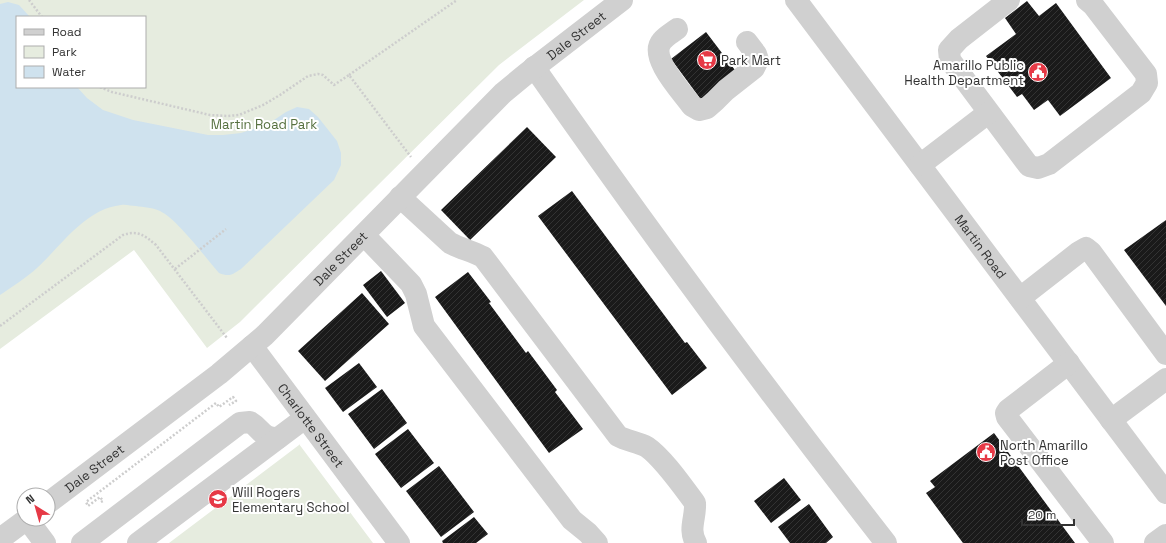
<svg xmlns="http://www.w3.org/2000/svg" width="1166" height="543" viewBox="0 0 1166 543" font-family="'Space Grotesk',sans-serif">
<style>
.park{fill:#e6ecdf;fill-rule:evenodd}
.water{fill:#cfe2ee}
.building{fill:url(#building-hatch)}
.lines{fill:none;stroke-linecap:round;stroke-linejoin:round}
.path{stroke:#cdcdcd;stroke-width:2.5;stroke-dasharray:2 2;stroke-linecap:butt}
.minor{stroke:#d0d0d0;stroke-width:22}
.labels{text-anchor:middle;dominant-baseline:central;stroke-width:4;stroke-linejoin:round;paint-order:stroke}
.street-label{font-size:13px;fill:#333;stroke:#fff}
.poi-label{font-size:13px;fill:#333;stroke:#fff;text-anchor:start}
.park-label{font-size:13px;fill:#56703f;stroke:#fff}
</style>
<defs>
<pattern id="building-hatch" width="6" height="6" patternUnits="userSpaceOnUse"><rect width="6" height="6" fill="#1a1a1a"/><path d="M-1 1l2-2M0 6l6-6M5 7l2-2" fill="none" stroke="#333"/></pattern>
</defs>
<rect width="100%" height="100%" fill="#fff"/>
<path class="park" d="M0,0H584L499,65L240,322L207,348L134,250L0,349ZM17,17H145V87H17Z
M299,444L373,543H169L299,445Z"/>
<path class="water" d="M8,2L19,5L30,17H17V87H77L87,98L103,110L133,120L208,135H223L241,133L259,127L274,120L286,112L297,107L309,109L318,117L337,141L341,153V165L334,180L241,269C232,275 229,277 219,273C205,257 178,220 160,211C154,208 143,207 136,206C131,206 126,204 121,205C85,209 61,246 37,268C26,278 12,287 0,295V4Z"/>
<path class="building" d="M1027,1L1039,16L1056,3L1111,78L1060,116L1048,100L1034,110L1022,94L1017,97L986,56L1016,34L1005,18Z
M706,32L738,74L702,101L671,59Z
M527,127L556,157L470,240L441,210Z
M572,191L685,343L687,342L707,368L672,395L538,216Z
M1166,220V306L1124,250Z
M381,271L405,303L387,317L363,285Z
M468,272L491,302L489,303L526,353L528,351L557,390L555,392L583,429L549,453L435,297Z
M362,293L389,324L325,381L298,351Z
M359,363L377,387L343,412L325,388Z
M382,389L407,423L374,449L348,414Z
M408,429L434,463L401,488L375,454Z
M994,433L1075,543H963L926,493L935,487L930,481Z
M439,466L474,512L441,537L406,491Z
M784,478L801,500L771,523L754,501Z
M809,504L833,537L826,543H790L778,527Z
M474,517L488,534L476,543H443L442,541Z"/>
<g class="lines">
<path class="path" d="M29,0L42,17
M349,75L457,0
M100,87L112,92L210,115L227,116L239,115L263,105L280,95L308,76L318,74L323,75L334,85L349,75L411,157
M175,269L226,229
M0,326L123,235C138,230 144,235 156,245L227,338
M101,502L103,501L100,497L88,506L86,502L216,403L219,407L233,397L236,401L229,405"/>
<g class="minor">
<path id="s1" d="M796,0L1166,493"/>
<path d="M1009,0L959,39L949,50L950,60L1029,166L1038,168L1049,164L1141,93L1147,83L1146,74L1093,5L1087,0"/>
<path d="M677,29C672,33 666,36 662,41C648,57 683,93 692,106L699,110L707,108L715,101L726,90L754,68L758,60L756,54L747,42"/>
<path d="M534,67C647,229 765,388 886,543"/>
<path d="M920,165L988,113"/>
<path d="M400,197L450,243C461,249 472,251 483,257L618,436C627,441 638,442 647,447C663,458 683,487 695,503C696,518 688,529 696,543"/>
<path d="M364,235L411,284L416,294L424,326L572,520L588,533L597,543"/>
<path d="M1020,298L1079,252L1086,248L1091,252L1166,354"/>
<path id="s2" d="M252,346L399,543"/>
<path d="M1069,363L1008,410L1006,413L1007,417L1103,543"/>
<path d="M1111,420L1166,379"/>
<path id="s3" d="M48,503L219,374L265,335L503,93L526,74L622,0"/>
<path d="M27,519L45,543"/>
<path d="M0,539L27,519"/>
<path d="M82,543L240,423L250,422C262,429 262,439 278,438"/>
<path d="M138,543L305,418"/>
<path d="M1155,543L1166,535"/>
</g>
</g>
<defs>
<g id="supermarket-disc" transform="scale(1)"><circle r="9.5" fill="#e63946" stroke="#fff"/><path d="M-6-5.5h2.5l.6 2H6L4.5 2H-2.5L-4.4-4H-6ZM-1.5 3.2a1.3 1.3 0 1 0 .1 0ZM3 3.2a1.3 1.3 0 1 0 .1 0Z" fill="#fff"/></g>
<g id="civic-disc" transform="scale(1)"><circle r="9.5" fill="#e63946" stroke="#fff"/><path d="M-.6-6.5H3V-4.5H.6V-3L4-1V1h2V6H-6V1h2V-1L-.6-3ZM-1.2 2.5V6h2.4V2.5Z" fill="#fff"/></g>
<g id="school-disc" transform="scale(1)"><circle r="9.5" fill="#e63946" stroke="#fff"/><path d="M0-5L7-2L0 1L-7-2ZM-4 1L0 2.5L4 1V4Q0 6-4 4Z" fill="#fff"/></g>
</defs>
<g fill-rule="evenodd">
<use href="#supermarket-disc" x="707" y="60"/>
<use href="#civic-disc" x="1038" y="72"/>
<use href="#civic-disc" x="986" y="452"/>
<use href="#school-disc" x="218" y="499"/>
</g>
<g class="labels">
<g class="street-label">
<text stroke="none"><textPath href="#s3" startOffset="707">Dale Street</textPath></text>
<text stroke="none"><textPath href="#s1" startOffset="308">Martin Road</textPath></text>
<text stroke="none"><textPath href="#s3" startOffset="382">Dale Street</textPath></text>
<text stroke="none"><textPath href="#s2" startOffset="99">Charlotte Street</textPath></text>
<text stroke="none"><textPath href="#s3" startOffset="58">Dale Street</textPath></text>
</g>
<g class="poi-label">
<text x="721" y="60">Park Mart</text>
<text x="1024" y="65" text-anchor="end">Amarillo Public<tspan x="1024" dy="15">Health Department</tspan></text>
<text x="1000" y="445">North Amarillo<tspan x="1000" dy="15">Post Office</tspan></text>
<text x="232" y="492">Will Rogers<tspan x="232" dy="15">Elementary School</tspan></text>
</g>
<g class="park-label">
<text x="264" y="124">Martin Road Park</text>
</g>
</g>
<rect x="16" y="16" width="130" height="72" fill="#ffffff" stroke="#adadad"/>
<rect x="24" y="29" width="20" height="6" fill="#d0d0d0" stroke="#adadad"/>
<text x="52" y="36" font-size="12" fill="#333333">Road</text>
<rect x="24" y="46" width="20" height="12" fill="#e6ecdf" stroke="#adadad"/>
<text x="52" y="56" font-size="12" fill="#333333">Park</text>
<rect x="24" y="66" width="20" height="12" fill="#cfe2ee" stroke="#adadad"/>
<text x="52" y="76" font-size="12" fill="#333333">Water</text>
<g transform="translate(36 507) rotate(323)"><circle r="19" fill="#ffffff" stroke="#adadad"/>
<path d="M0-3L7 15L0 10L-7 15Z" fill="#e63946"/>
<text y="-6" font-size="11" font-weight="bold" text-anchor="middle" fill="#333333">N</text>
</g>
<path d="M1022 519v6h52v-6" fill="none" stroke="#333333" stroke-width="2"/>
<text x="1028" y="519" font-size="12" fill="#333333" stroke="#ffffff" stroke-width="3" paint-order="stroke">20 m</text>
</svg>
